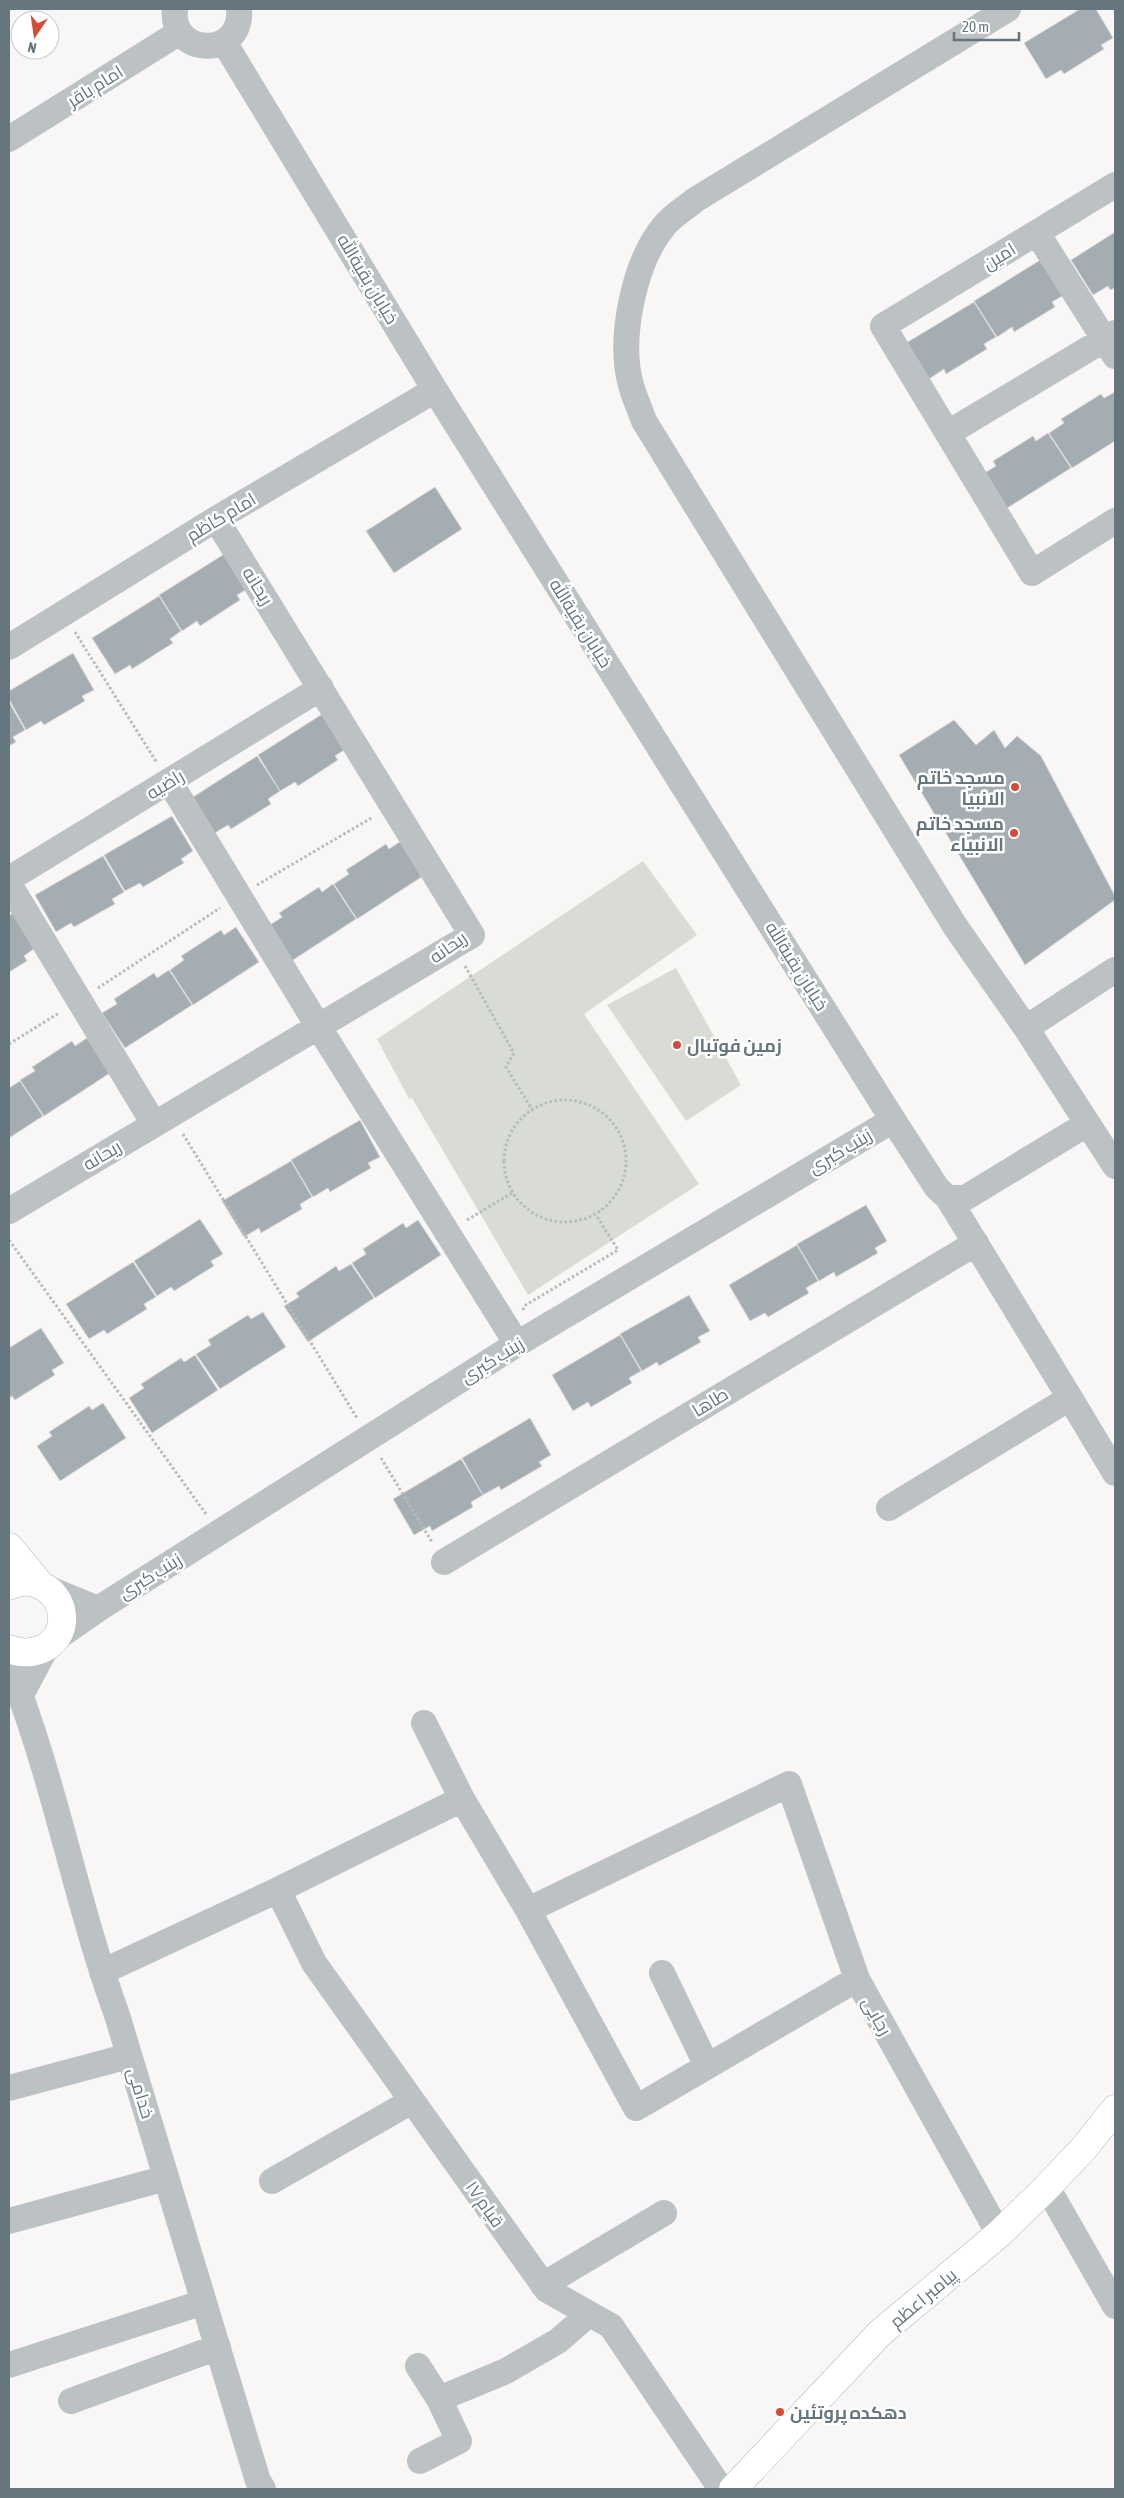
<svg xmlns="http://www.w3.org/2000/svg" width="1124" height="2498" viewBox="0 0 1124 2498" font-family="'Asap Condensed',Cairo,sans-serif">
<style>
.green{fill:#d8dcd5}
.building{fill:#a4aeb2;stroke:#d9d9d8}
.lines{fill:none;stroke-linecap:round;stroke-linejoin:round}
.major-casing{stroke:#b0b6b9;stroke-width:29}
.path{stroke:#b7bbbd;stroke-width:3;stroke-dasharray:2.5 2.5;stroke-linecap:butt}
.minor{stroke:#bcc2c4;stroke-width:26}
.major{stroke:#fff;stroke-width:28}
.poi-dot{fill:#d64a37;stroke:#fff;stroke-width:2}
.labels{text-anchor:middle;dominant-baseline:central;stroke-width:5;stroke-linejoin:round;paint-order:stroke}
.street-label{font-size:18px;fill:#65767e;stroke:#fff}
.poi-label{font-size:18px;font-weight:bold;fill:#65767e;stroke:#fff;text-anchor:end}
</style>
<rect width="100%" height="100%" fill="#f8f7f5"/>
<path class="green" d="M643,861L697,935L584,1014L699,1184L528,1295L412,1098L409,1099L377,1039Z
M676,968L741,1085L686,1121L607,1005Z"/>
<path class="building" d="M1080,9H1096L1113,38L1101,45L1104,49L1064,74L1061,70L1046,79L1024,43Z
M1115,232V288L1110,290L1108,286L1093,295L1071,260Z
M1042,259L1064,295L1052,302L1055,307L1014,332L1012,327L997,337L974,301Z
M974,302L996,337L984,344L987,349L946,374L944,369L929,379L906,343Z
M1115,392V441L1072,468L1049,433L1064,423L1061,419L1101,394L1104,398Z
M1048,433L1071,468L1004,510L981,475L996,466L993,461L1033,436L1036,441Z
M435,487L462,529L394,573L366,531Z
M226,553L249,588L237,595L240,600L200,626L197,621L182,631L159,595Z
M159,596L181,631L170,639L173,643L132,669L130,665L115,674L92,638Z
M73,653L94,690L82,696L85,701L44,725L41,721L26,730L9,699V691Z
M9,702L25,730L13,737L16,742L9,746Z
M324,713L347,748L335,756L338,760L298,786L295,782L280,791L258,755Z
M954,720L976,745L994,730L1005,748L1017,736L1041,756L1115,896V900L1025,965L899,755Z
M257,756L280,791L268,799L271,804L231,829L228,825L213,834L190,799Z
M172,816L193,851L181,859L184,863L143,887L140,883L125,891L104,855Z
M401,841L423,876L357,919L334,884L349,874L346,870L386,844L389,849Z
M103,856L124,892L112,899L115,904L74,927L71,923L56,932L35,895Z
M333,884L356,919L290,962L267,927L282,917L279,913L319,887L322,892Z
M13,913L35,948L24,956L27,961L9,972V916Z
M236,927L259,962L193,1005L170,970L184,960L181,956L221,930L224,935Z
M169,970L192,1005L125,1048L102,1013L117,1004L114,999L154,973L157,978Z
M87,1038L110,1073L44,1116L20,1080L35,1071L32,1067L72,1041L75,1046Z
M20,1081L43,1116L9,1138V1088Z
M360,1120L380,1157L368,1163L371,1168L330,1192L328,1188L313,1197L291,1160Z
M291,1161L312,1197L300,1204L302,1209L261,1233L259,1228L244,1237L222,1201Z
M866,1205L887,1241L875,1248L878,1253L836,1277L834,1272L819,1281L797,1244Z
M200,1219L223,1254L211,1261L214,1266L174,1291L171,1287L157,1296L134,1261Z
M418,1220L441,1255L375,1298L352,1263L366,1254L363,1249L403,1223L406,1228Z
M797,1245L818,1281L806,1288L809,1293L768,1317L765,1313L750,1321L729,1285Z
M133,1262L156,1297L144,1304L147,1309L107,1334L104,1330L89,1339L66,1304Z
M351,1264L374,1298L308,1342L284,1306L299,1297L296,1293L336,1266L339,1271Z
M689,1295L710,1331L698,1337L701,1342L659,1366L657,1362L642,1371L620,1334Z
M263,1312L286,1347L220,1389L196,1354L211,1345L208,1340L248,1315L251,1319Z
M41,1328L64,1363L52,1370L55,1375L15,1400L12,1396L9,1398V1348Z
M620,1335L641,1371L629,1378L632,1383L591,1407L588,1402L573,1411L552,1375Z
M195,1355L218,1390L152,1433L129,1398L144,1388L141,1384L181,1358L184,1362Z
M103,1403L126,1438L60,1481L37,1446L52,1436L49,1432L89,1406L92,1410Z
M530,1418L551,1455L539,1462L542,1466L501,1490L499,1486L483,1495L462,1458Z
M461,1459L483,1495L471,1502L473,1507L432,1531L430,1526L414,1535L393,1499Z"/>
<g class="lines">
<g class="major-casing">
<path id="major" d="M9,1547L39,1583
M9,1586C33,1573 64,1592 62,1621C60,1648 31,1658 9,1649
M733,2489L880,2333L999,2234L1047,2187L1084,2148L1115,2109"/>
</g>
<path class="path" d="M75,632L157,763
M257,885L373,817
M465,966L514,1053L506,1067L533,1111
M98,988L220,908
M9,1044L59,1013
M504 1161a61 61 0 1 1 122 0a61 61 0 1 1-122 0Z
M183,1134L357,1418
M467,1220L512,1193
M9,1240L206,1514
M523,1310L524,1306L618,1250L596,1215
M381,1458L432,1542"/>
<path class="minor" d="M175,9C169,56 243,60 239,9
M1008,9L695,200C686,208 673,215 665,225C634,261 618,339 631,385C634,397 640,409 644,421L955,926L1026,1028L1115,1166
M224,42L435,390L893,1120L937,1188L948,1198L1070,1398L889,1508
M9,139L180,32
M1115,185L883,326L1032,573L1115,521
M1037,233L1115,356
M948,433L1115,333
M9,647L216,519L435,390
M169,781L318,1026L517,1344
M9,879L321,688
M9,884L154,1124
M1026,1028L1115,970
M948,1198H965L1087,1124
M9,1211L472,935L216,519
M1070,1398L1115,1473
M444,1562L976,1243
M47,1588L98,1609
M55,1639L98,1609L517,1344L893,1120
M9,1666C55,1779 75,1900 117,2015L258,2481L263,2489
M21,1695L46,1648
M424,1723L462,1799L528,1910L789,1784L857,1979L999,2234
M278,1890L314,1963L547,2290L611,2326L721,2489
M528,1910L636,2108L857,1979
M102,1972L278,1890L462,1799
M662,1973L707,2066
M9,2088L129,2056
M272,2181L412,2101
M1047,2187L1115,2306
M9,2221L166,2178
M543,2285L664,2213
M9,2365L204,2302
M418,2366L439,2399
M71,2401L218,2347
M420,2461L459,2441L439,2399L506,2371L558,2341L589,2314"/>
<use href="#major" class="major"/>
</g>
<g class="poi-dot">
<circle cx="1015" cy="787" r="5"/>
<circle cx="1014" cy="833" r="5"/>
<circle cx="677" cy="1045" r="5"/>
<circle cx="780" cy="2412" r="5"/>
</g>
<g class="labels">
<g class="street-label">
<text transform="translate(95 86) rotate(-32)">امام باقر</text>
<text transform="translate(999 256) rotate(-31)">امین</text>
<text transform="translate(368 279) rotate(59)">خیابان بقیةالله</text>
<text transform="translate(221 517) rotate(-31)">امام کاظم</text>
<text transform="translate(258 586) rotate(58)">ریحانه</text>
<text transform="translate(581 623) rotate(58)">خیابان بقیةالله</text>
<text transform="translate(165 784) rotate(-31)">راضیه</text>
<text transform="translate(448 947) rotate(-35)">ریحانه</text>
<text transform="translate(797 966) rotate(58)">خیابان بقیةالله</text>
<text transform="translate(840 1151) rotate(-31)">زینب کبری</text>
<text transform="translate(102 1155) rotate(-31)">ریحانه</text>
<text transform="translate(492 1360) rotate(-32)">زینب کبری</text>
<text transform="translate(710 1402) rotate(-31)">طاها</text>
<text transform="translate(150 1576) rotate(-32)">زینب کبری</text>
<text transform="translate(877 2016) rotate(61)">رجایی</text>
<text transform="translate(141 2093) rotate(73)">خدامی</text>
<text transform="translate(485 2204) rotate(55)">قیام ۱۷</text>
<text transform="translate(923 2298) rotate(-40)">پیامبر اعظم</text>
</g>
<g class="poi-label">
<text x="1005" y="777">مسجد خاتم<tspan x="1005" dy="21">الانبیا</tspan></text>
<text x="1004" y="823">مسجد خاتم<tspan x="1004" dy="21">الانبیاء</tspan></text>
<text x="687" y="1045" text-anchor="start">زمین فوتبال</text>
<text x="790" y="2412" text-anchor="start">دهکده پروتئین</text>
</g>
</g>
<rect width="1124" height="2498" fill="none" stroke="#65767e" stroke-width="20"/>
<g transform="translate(35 35) rotate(193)"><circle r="24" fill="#ffffff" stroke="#c1c8cb"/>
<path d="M0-4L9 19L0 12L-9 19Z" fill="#d64a37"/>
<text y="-8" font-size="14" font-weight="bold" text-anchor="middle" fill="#65767e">N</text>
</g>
<path d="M954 32v8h65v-8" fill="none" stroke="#65767e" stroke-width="2.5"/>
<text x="962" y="32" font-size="15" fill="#65767e" stroke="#ffffff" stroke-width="4" paint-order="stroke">20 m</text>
</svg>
